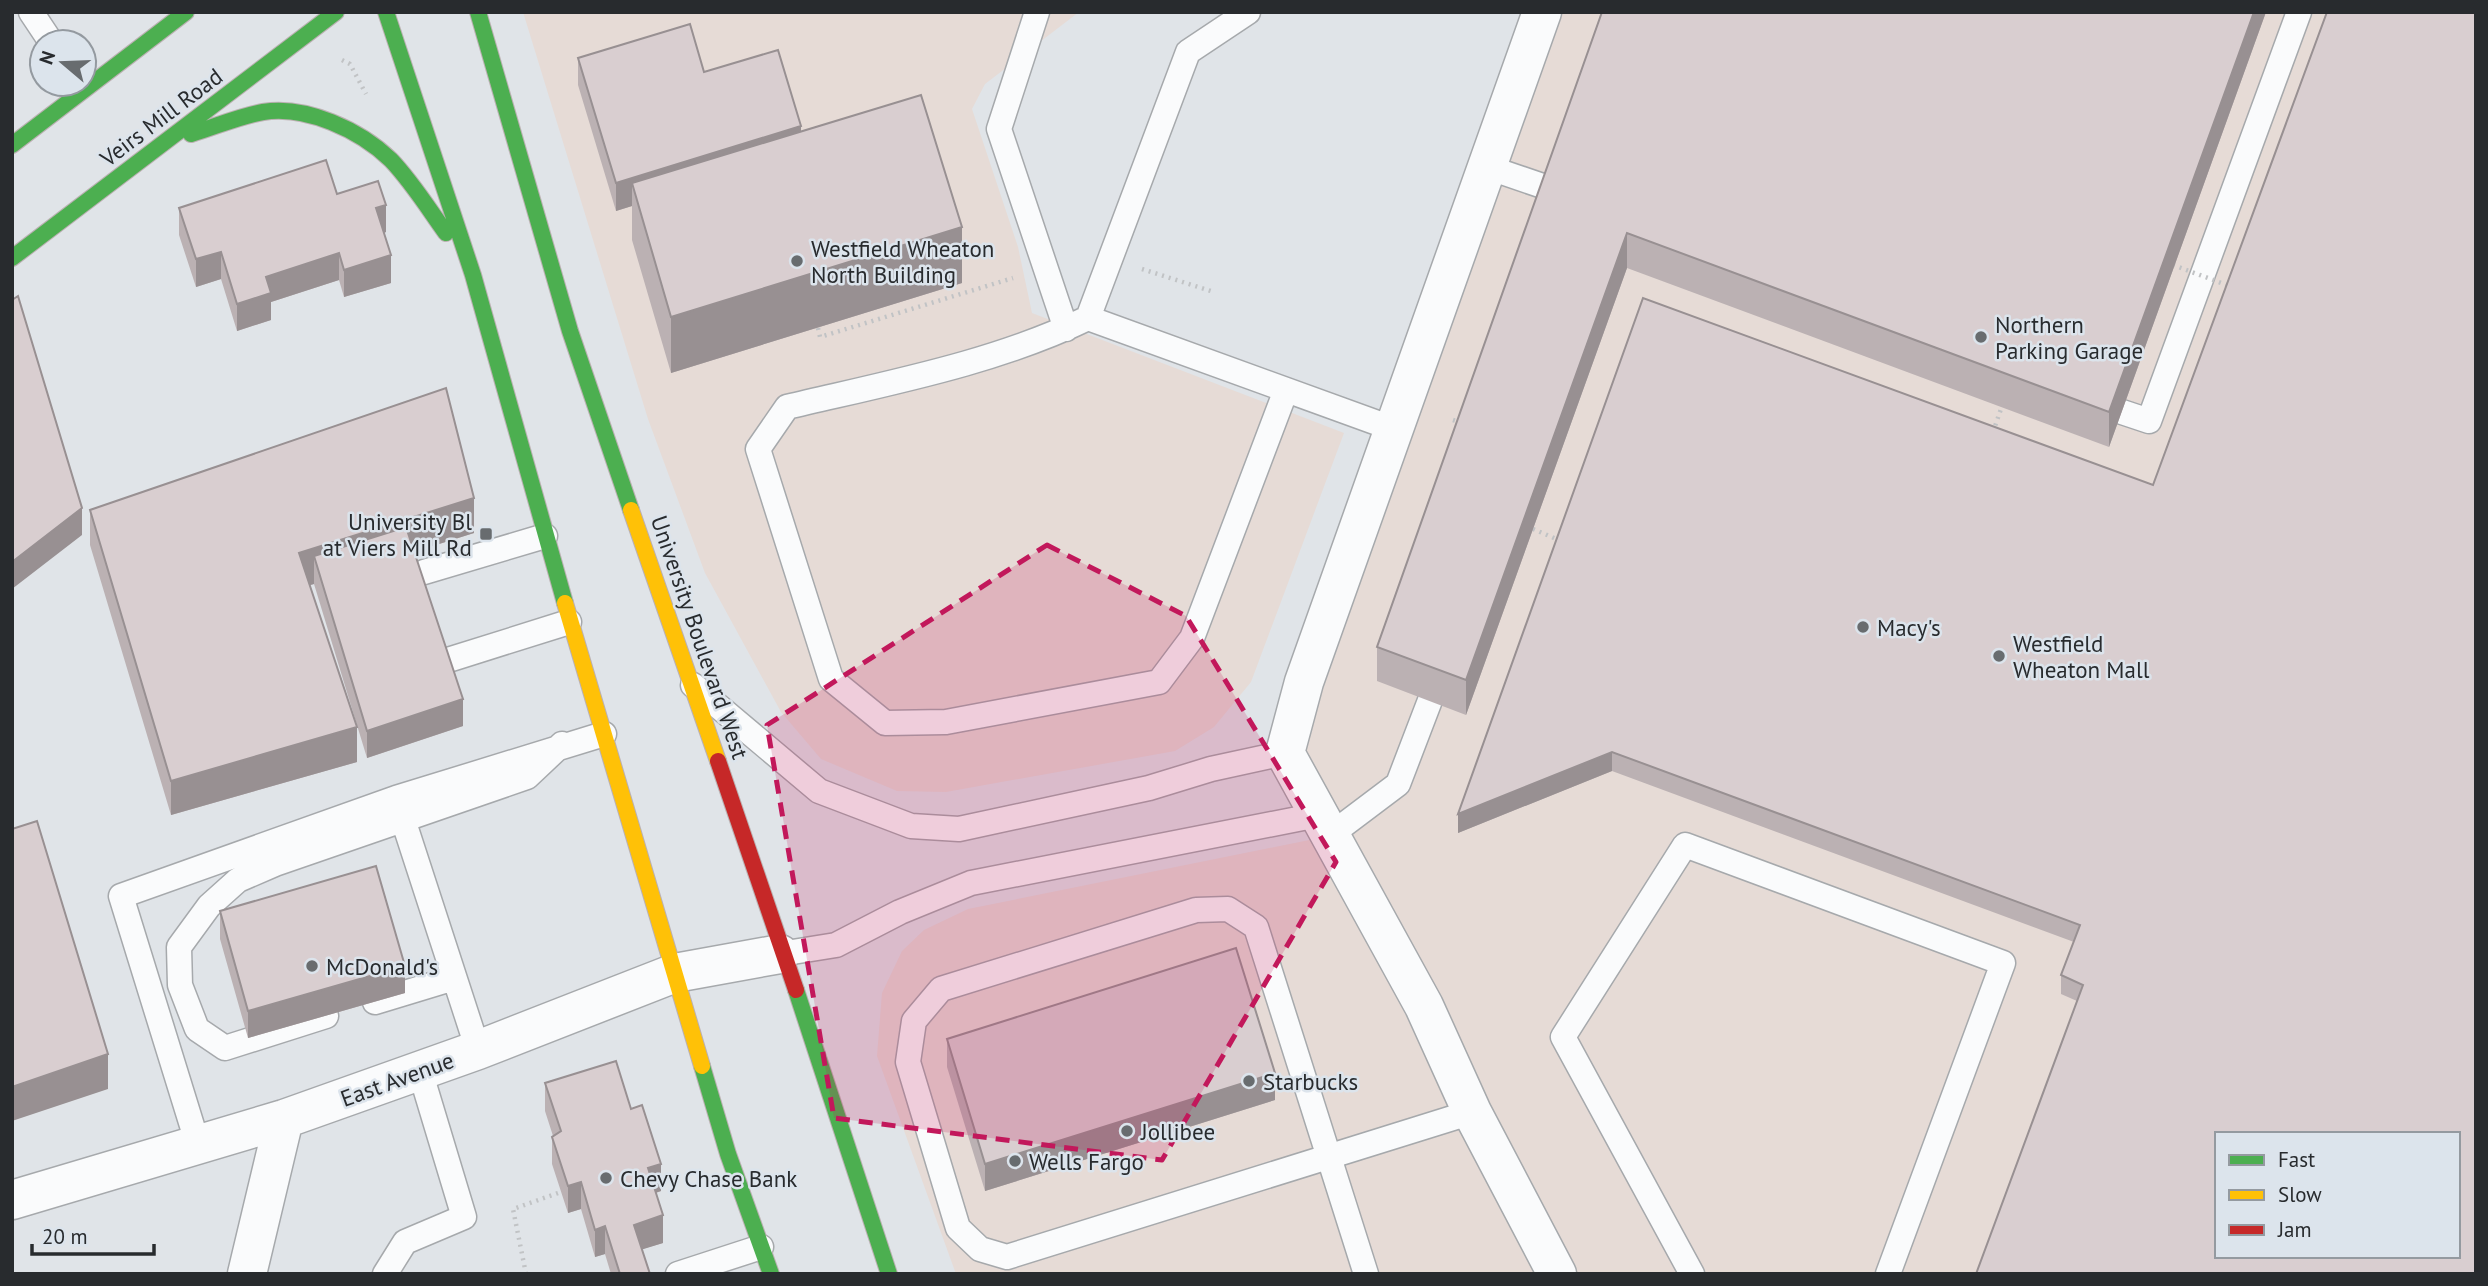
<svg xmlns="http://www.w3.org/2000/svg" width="2488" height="1286" viewBox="0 0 2488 1286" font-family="'PT Sans',sans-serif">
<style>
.commercial{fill:#e6dbd6;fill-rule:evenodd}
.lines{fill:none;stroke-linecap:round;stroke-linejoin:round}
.lane-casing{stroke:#a6a9ac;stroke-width:27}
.street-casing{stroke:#a6a9ac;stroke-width:41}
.fast-casing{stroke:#bbb1b2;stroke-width:18}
.slow-casing{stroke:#bbb1b2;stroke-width:18}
.jam-casing{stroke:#bbb1b2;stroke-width:18}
.path{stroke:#c1c3c5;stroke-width:4.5;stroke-dasharray:2 5;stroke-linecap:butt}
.lane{stroke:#fafbfc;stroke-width:24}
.street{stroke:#fafbfc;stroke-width:38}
.fast{stroke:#4caf50;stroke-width:16}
.slow{stroke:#ffc107;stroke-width:16}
.jam{stroke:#c62828;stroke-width:16}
.path-bridge{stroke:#c1c3c5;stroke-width:4.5;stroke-dasharray:2 5;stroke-linecap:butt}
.wall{fill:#bbb1b3}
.shaded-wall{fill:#989092}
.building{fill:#d9ced0;stroke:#989092;stroke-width:2;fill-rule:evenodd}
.marked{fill:#c2185b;fill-opacity:0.2;stroke:#c2185b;stroke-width:5;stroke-dasharray:14 9;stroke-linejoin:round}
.poi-dot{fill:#686c6f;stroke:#dce4ec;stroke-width:2.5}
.labels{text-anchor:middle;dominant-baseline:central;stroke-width:5;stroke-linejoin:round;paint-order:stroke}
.street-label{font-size:23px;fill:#282b2e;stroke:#dce4ec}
.poi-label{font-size:23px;fill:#282b2e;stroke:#dce4ec;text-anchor:start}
</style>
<rect width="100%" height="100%" fill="#e0e4e8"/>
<path class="commercial" d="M523,12H1079L985,84L972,109L1018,247L1032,313L1344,433L1251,682L1214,727L1175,751L946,792L897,791L821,759L781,712L705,573L648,419Z
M1542,12H2476V1274H956L877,1056L882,993L902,951L924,930L968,909L1329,836L1285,753ZM2217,1134H2458V1256H2217Z"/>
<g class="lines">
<g class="lane-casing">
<path id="lane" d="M31,12L51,42
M1037,12L999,129L1066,329
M1487,167L1572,196
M1088,318L1188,52L1248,12
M1286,390L1192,638L1159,682L946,722L885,723L831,679L758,449L787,407C888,383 995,363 1088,318L1394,429
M2122,412L2149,421L2299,12
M424,572L545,536
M448,660L569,622
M693,685L819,791L911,826L959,829L1149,788L1211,769L1285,753
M398,804L478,1050
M1329,836L1398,784L1442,669
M780,954L836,945L900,912L971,883L1318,815
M375,1002L454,978
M326,1016L225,1048L197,1029L180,985L179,947L209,906L238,880L275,864L527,777L562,744
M198,1145L121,896L396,798L604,734
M385,1274L405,1242L464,1217L420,1071
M678,1274L761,1247
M1366,1274L1256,927L1228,909L1196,910L941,989L914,1021L908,1062L958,1228L980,1249L1007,1257L1472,1112
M1692,1274L1563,1037L1685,845L2003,963L1888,1274"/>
</g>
<g class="street-casing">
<path id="street" d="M1542,12L1304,682L1285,753L1424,1006L1472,1112L1557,1274
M12,1200L284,1119L478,1050L675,973L780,954
M247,1274L284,1119"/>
</g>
<g class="fast-casing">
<path id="fast" d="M386,12L473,275L565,603
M478,12L570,331L631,510
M191,134C215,127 239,116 263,112C306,105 360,130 391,160C412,182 428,208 446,233
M12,145L186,12
M12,258L336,12
M796,990L889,1274
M702,1066L728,1154L771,1274"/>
</g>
<g class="slow-casing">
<path id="slow" d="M631,510L718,761
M565,603L702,1066"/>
</g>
<g class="jam-casing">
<path id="jam" d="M718,761L796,990"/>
</g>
<path class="path" d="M342,60L350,64L366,94
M1142,269L1214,292
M818,328L820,337L1013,278
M1453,420L1462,423
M1993,432L2002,406
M1533,529L1561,541
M526,1274L513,1209L561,1192"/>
<use href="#lane" class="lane"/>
<use href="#street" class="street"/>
<use href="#fast" class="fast"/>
<use href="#slow" class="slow"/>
<use href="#jam" class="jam"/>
<path class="path-bridge" d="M2173,265L2232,287"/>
</g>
<path class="wall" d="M1602,12H2266L2109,447L1627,268L1466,715L1377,681V647Z
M2476,12L2077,1001L2061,994V975L2074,942L1612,771L1458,833V814L2153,485Z
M578,58L704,72L801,132L962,283L671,373L632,240V206L616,211L578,85Z
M179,208L386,232L384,233L391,283L344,297L339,280L271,302V320L237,331L221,279L196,287L179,235Z
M90,510L474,533L414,552L463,726L367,758L314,584L310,585L357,762L171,815L90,545Z
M220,911L405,993L248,1038L220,939Z
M947,1039L1275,1100L985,1191L947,1067Z
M545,1083L631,1109L661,1191L656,1193L663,1243L642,1249L650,1274H611L605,1254L595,1257L581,1209L568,1213L552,1164V1137L553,1136L545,1111Z"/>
<path class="shaded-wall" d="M2254,12H2266L2109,447V412Z
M801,126V154L632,183V206L616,211V183Z
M386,205V232L376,236V208Z
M962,227V283L671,373V317Z
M1627,233V268L1466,715V680Z
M221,252V279L196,287V259Z
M339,253V280L271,302V320L237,331V304L266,277Z
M391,255V283L344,297V270Z
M474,498V533L321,581L314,556V584L299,588V553Z
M82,508V535L12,589V562Z
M463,699V726L367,758V731Z
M357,727V762L171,815V781Z
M1612,752V771L1458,833V814Z
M405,966V993L248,1038V1011Z
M108,1054V1089L12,1121V1087Z
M1275,1073V1100L985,1191V1164Z
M661,1164V1191L648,1195V1168Z
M581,1182V1209L568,1213V1186Z
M663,1215V1243L634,1252V1225Z
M605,1226V1254L595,1257V1230Z"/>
<path class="building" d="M1602,12H2254L2109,412L1627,233L1466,680L1377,647Z
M2327,12H2476V1274H1976L2083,985L2061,975L2080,925L1612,752L1458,814L1643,298L2153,485ZM2217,1134H2458V1256H2217Z
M690,24L704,72L778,50L801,126L616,183L578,58Z
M921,95L962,227L671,317L632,183Z
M326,160L337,194L378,181L386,205L376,208L391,255L344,270L339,253L266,277L271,293L237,304L221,252L196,259L179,208Z
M18,296L82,508L12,562V300Z
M446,388L474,498L299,553L357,727L171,781L90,510Z
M406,527L463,699L367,731L314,556Z
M37,821L108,1054L12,1087V829Z
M376,866L405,966L248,1011L220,911Z
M1236,948L1275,1073L985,1164L947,1039Z
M616,1061L631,1109L642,1105L661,1164L648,1168L663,1215L634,1225L650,1274H620L605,1226L595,1230L581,1182L568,1186L552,1137L561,1131L545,1083Z"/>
<path class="marked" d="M1047,545L1186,616L1336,862L1162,1160L834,1118L767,725Z"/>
<g class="poi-dot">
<circle cx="797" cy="261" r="7"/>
<circle cx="1981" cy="337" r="7"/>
<rect x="479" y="527" width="14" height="14" rx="3.5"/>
<circle cx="1863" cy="627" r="7"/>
<circle cx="1999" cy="656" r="7"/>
<circle cx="312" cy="966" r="7"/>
<circle cx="1249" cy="1081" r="7"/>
<circle cx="1127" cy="1131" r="7"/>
<circle cx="1015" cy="1161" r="7"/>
<circle cx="606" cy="1178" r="7"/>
</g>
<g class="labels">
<g class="street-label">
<text transform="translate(161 117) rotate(-37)">Veirs Mill Road</text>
<text transform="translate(700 637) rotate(71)">University Boulevard West</text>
<text transform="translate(397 1079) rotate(-20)">East Avenue</text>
</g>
<g class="poi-label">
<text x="811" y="248">Westfield Wheaton<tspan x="811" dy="26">North Building</tspan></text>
<text x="1995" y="324">Northern<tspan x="1995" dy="26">Parking Garage</tspan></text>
<text x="472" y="521" text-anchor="end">University Bl<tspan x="472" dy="26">at Viers Mill Rd</tspan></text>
<text x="1877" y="627">Macy's</text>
<text x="2013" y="643">Westfield<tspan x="2013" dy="26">Wheaton Mall</tspan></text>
<text x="326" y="966">McDonald's</text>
<text x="1263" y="1081">Starbucks</text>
<text x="1141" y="1131">Jollibee</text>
<text x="1029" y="1161">Wells Fargo</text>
<text x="620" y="1178">Chevy Chase Bank</text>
</g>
</g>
<rect width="2488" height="1286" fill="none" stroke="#282b2e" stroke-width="28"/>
<rect x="2215" y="1132" width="245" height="126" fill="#dce4ec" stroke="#949aa0" stroke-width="2"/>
<rect x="2229" y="1155" width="35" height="10" fill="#4caf50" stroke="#949aa0" stroke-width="2"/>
<text x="2278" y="1167" font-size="21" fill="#282b2e">Fast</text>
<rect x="2229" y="1190" width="35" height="10" fill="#ffc107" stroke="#949aa0" stroke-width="2"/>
<text x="2278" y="1202" font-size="21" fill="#282b2e">Slow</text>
<rect x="2229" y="1225" width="35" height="10" fill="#c62828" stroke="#949aa0" stroke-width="2"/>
<text x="2278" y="1237" font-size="21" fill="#282b2e">Jam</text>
<g transform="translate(63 63) rotate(289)"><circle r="33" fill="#dce4ec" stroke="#949aa0" stroke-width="2"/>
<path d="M0-5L12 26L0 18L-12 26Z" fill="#686c6f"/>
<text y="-10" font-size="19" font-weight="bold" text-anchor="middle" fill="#282b2e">N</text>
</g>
<path d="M32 1244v10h122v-10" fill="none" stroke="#282b2e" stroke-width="3.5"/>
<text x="42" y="1244" font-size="21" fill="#282b2e" stroke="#dce4ec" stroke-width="5" paint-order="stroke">20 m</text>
</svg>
